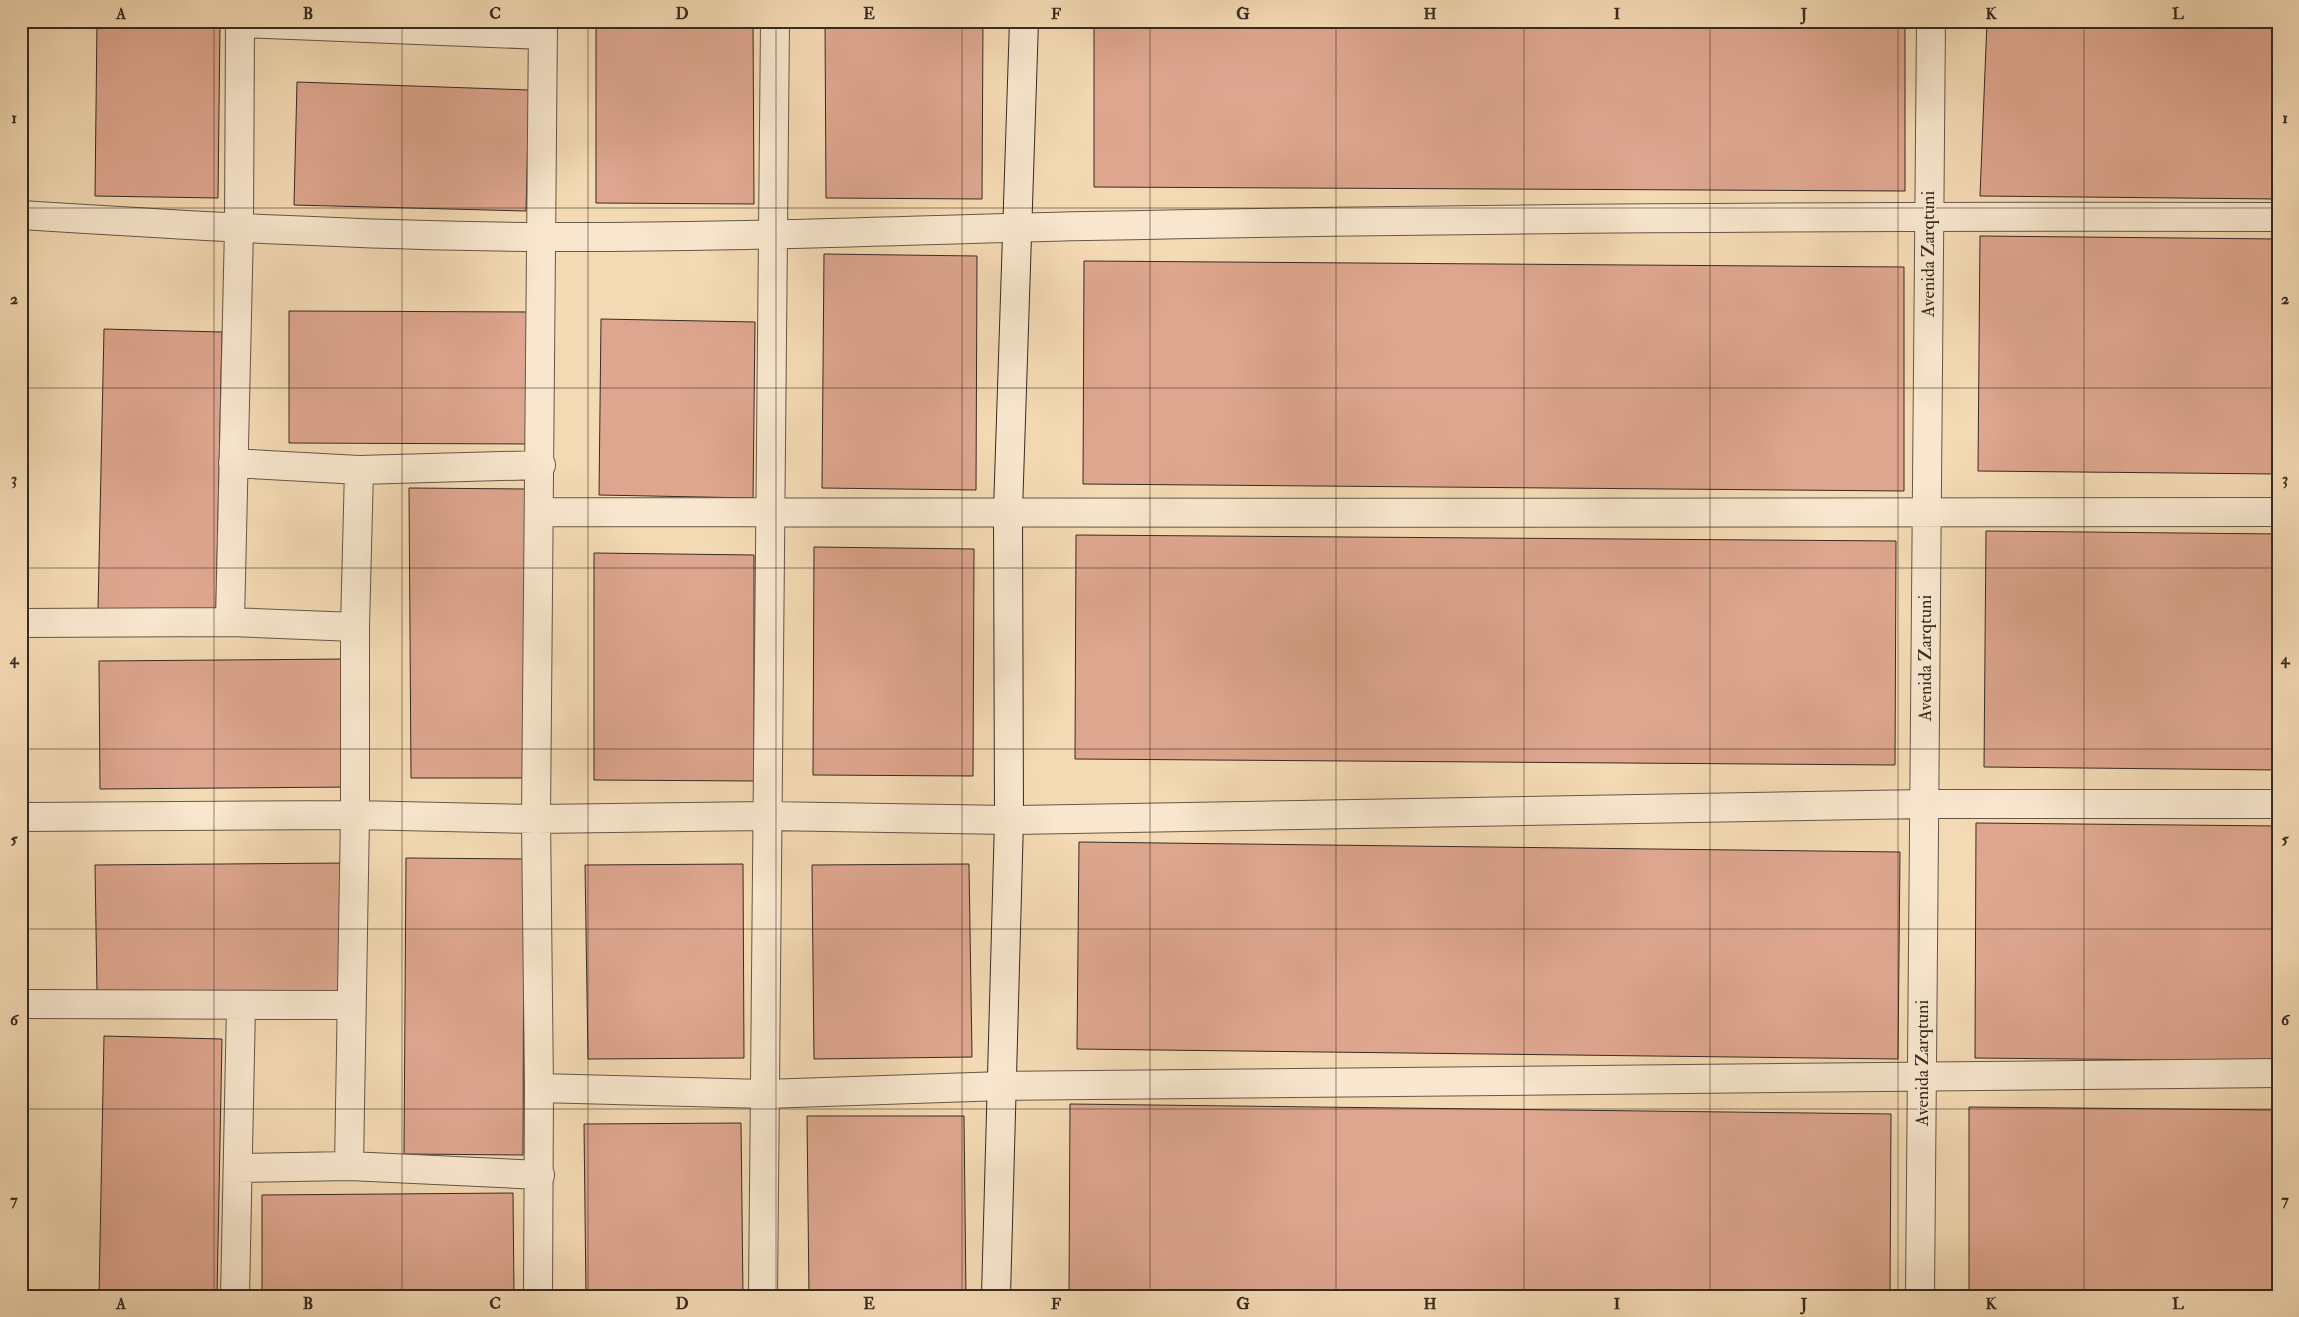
<svg xmlns="http://www.w3.org/2000/svg" width="2299" height="1317" viewBox="0 0 2299 1317" font-family="'IM FELL Double Pica',serif">
<style>
.building{fill:#dea68f;stroke:#372b22}
.lines{fill:none;stroke-linecap:round;stroke-linejoin:round}
.street-casing{stroke:#665746;stroke-width:30}
.secondary-casing{stroke:#372b22;stroke-width:30}
.street{stroke:#f8e7ce;stroke-width:28}
.secondary{stroke:#f8e7ce;stroke-width:28}
.grid{fill:none;stroke:#372b22;stroke-width:1;stroke-opacity:0.55}
.labels{text-anchor:middle;dominant-baseline:central;stroke-width:4;stroke-linejoin:round;paint-order:stroke}
.street-label{font-size:18px;fill:#372b22;stroke:#f8e7ce}
.neatline{fill:none;stroke:#372b22;stroke-width:2}
.grid-label{font-size:16px;text-anchor:middle;font-weight:bold;fill:#372b22}
</style>
<rect width="100%" height="100%" fill="#f4dab4"/>
<filter id="stains"><feTurbulence type="fractalNoise" baseFrequency=".004" numOctaves="4"/><feColorMatrix values="0 0 0 0 .2 0 0 0 0 .09 0 0 0 0 .02 0 0 0 .5 -.17"/></filter>
<radialGradient id="worn" r=".72"><stop offset=".6" stop-color="#630" stop-opacity="0"/><stop offset="1" stop-color="#630" stop-opacity=".3"/></radialGradient>
<path class="building" d="M97,21H220L218,198L95,196Z
M596,21H753L754,204L596,203Z
M825,21H983L982,199L826,198Z
M1094,21H1905V191L1094,187Z
M1987,21H2278V199L1980,196Z
M297,82L529,90L526,211L294,205Z
M1980,236L2278,239V474L1978,471Z
M824,254L977,256L976,490L822,488Z
M1084,261L1904,267V491L1083,484Z
M289,311L532,312V444L289,443Z
M601,319L755,322L753,498L599,495Z
M104,329L222,332L216,613L98,610Z
M409,488L525,489L526,778H411Z
M1986,531L2278,534V770L1984,767Z
M1076,535L1896,541L1895,765L1075,759Z
M814,547L974,549L973,776L813,775Z
M594,553L754,555V781L594,780Z
M350,659L352,787L100,789L99,661Z
M1976,823L2278,826V1061L1975,1058Z
M1079,842L1900,852L1898,1059L1077,1049Z
M406,858L524,859L523,1155L404,1154Z
M347,863L348,991L97,993L95,865Z
M743,864L744,1058L588,1059L585,865Z
M969,864L972,1057L814,1059L812,865Z
M104,1036L222,1039L217,1296H99Z
M1070,1104L1891,1114L1890,1296H1069Z
M1969,1107L2278,1110V1296H1969Z
M807,1116H964L966,1296H809Z
M741,1123L743,1296H586L584,1124Z
M513,1193L514,1296H262V1195Z"/>
<g class="lines">
<g class="street-casing">
<path id="street" d="M240,23L543,35
M21,215C195,226 369,236 542,237C724,238 905,230 1087,226C1484,218 1881,216 2278,217
M233,463L359,470L541,465
M539,512C1119,509 1698,517 2278,512
M230,622L239,228L240,21
M21,623L230,622L355,627
M21,817L355,815L536,819L767,816L1009,820L1924,804H2278
M21,1004L351,1005
M539,1088L765,1094L1003,1086L2278,1073
M349,1166L355,815V627L359,470
M238,1168L349,1166L540,1175
M235,1296L241,1006
M538,1296L539,1088L536,819L543,21
M763,1296L775,21
M1920,1296L1931,21"/>
</g>
<g class="secondary-casing">
<path id="secondary" d="M996,1296L1009,820L1008,511L1024,21"/>
</g>
<use href="#street" class="street"/>
<use href="#secondary" class="secondary"/>
</g>
<path class="grid" d="M214,21V1296M402,21V1296M588,21V1296M776,21V1296M962,21V1296M1150,21V1296M1336,21V1296M1524,21V1296M1710,21V1296M1898,21V1296M2084,21V1296M21,208H2278M21,388H2278M21,568H2278M21,749H2278M21,929H2278M21,1109H2278"/>
<g class="labels">
<g class="street-label">
<text transform="translate(1928 254) rotate(-90)">Avenida Zarqtuni</text>
<text transform="translate(1925 658) rotate(-90)">Avenida Zarqtuni</text>
<text transform="translate(1922 1063) rotate(-90)">Avenida Zarqtuni</text>
</g>
</g>
<rect width="2299" height="1317" fill="none" stroke="#f4dab4" stroke-width="55"/>
<rect x="28" y="28" width="2244" height="1262" class="neatline"/>
<g class="grid-label">
<text x="121" y="19">A</text>
<text x="308" y="19">B</text>
<text x="495" y="19">C</text>
<text x="682" y="19">D</text>
<text x="869" y="19">E</text>
<text x="1056" y="19">F</text>
<text x="1243" y="19">G</text>
<text x="1430" y="19">H</text>
<text x="1617" y="19">I</text>
<text x="1804" y="19">J</text>
<text x="1991" y="19">K</text>
<text x="2178" y="19">L</text>
<text x="14" y="123">1</text>
<text x="2285" y="123">1</text>
<text x="14" y="304">2</text>
<text x="2285" y="304">2</text>
<text x="14" y="484">3</text>
<text x="2285" y="484">3</text>
<text x="14" y="664">4</text>
<text x="2285" y="664">4</text>
<text x="14" y="844">5</text>
<text x="2285" y="844">5</text>
<text x="14" y="1025">6</text>
<text x="2285" y="1025">6</text>
<text x="14" y="1205">7</text>
<text x="2285" y="1205">7</text>
<text x="121" y="1309">A</text>
<text x="308" y="1309">B</text>
<text x="495" y="1309">C</text>
<text x="682" y="1309">D</text>
<text x="869" y="1309">E</text>
<text x="1056" y="1309">F</text>
<text x="1243" y="1309">G</text>
<text x="1430" y="1309">H</text>
<text x="1617" y="1309">I</text>
<text x="1804" y="1309">J</text>
<text x="1991" y="1309">K</text>
<text x="2178" y="1309">L</text>
</g>
<rect width="100%" height="100%" filter="url(#stains)"/>
<rect width="100%" height="100%" fill="url(#worn)"/>
</svg>
